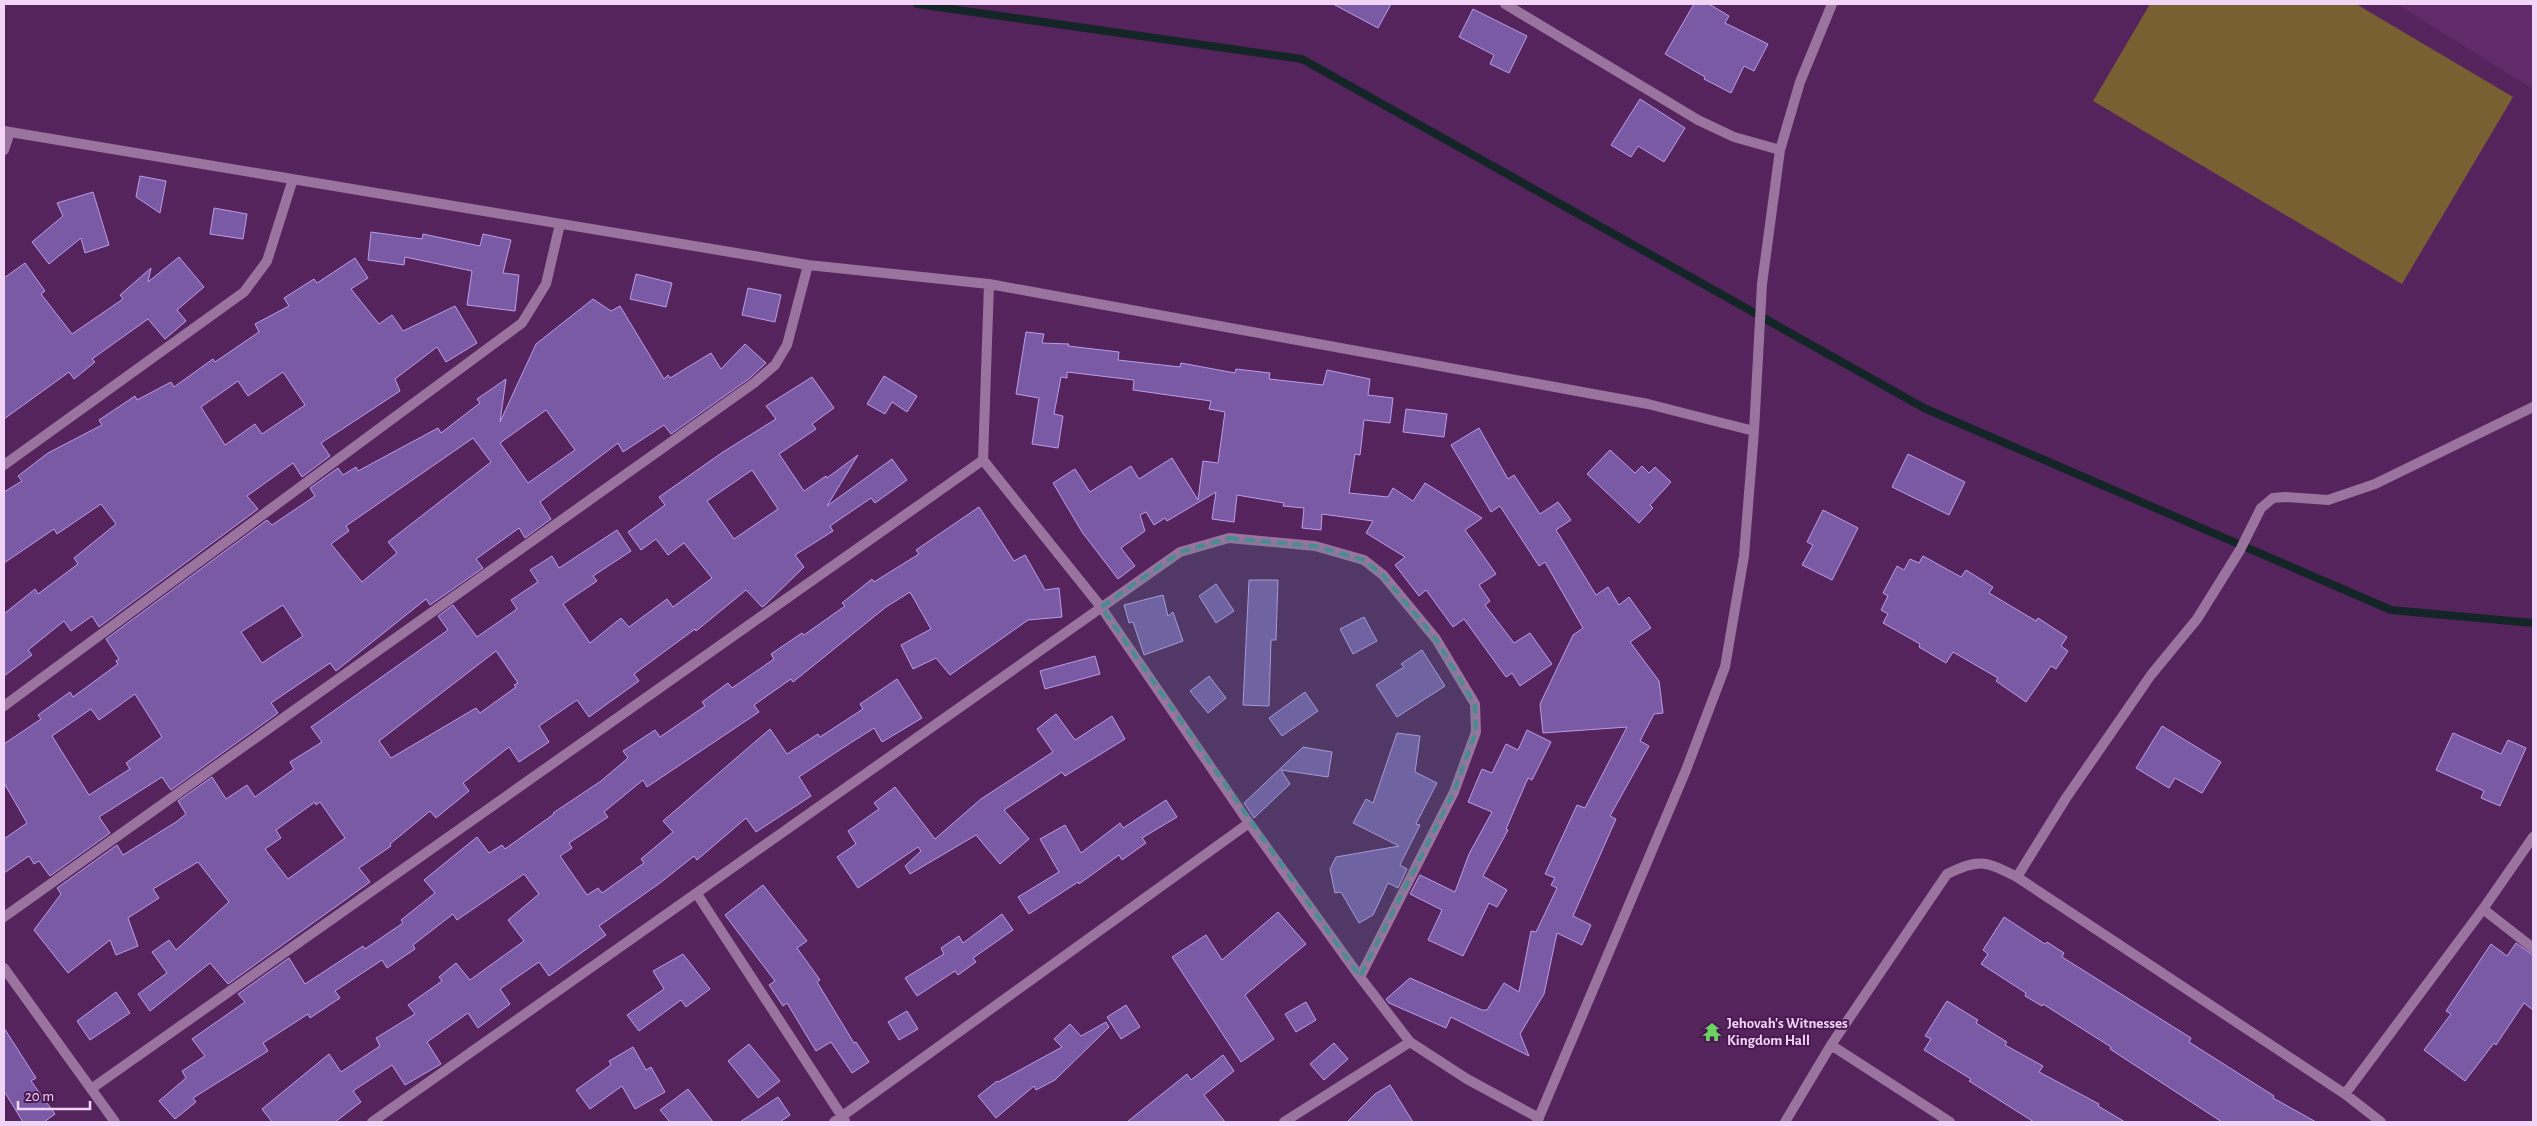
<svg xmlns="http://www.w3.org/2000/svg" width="2537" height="1126" viewBox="0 0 2537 1126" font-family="'Alegreya Sans',sans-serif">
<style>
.built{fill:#612b6a}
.green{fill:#796032}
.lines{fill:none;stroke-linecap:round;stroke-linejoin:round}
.stream{stroke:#142527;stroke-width:8}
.building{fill:#7a5aa5;stroke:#bb9de7;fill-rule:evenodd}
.street{stroke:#9a739f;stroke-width:10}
.marked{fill:#488e90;fill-opacity:0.2;stroke:#488e90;stroke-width:4;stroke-dasharray:10 6;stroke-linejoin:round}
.labels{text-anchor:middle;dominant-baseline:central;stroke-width:4;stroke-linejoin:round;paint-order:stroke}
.poi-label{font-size:15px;font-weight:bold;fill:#f2d5f6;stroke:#4a1952;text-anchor:start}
</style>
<rect width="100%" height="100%" fill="#55245d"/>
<path class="built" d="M2397,4H2533V89Z"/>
<path class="green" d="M2150,4H2356L2513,97L2402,284L2093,101Z"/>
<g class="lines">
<path class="stream" d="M917,4L1302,59L1924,408L2391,610L2533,623"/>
</g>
<path class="building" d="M1333,4H1391L1378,28Z
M1694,4H1709L1729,16L1725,23L1768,44L1754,71L1744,66L1731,93L1704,79L1705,77L1665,54Z
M1473,9L1527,36L1509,73L1490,64L1494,55L1459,37Z
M1640,99L1685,128L1664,162L1638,146L1631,157L1611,145Z
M140,176L166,181L160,213L136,197Z
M93,192L109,245L85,253L81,238L49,264L32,242L63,216L57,203Z
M214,208L247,214L243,239L210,234Z
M371,232L422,239L423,234L480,246L483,234L511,240L503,273L519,275L515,311L467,305L472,271L405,257L404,265L368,260Z
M179,257L204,287L177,310L186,321L165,339L148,319L92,359L95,362L74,379L69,372L4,419V278L25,263L45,291L41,294L72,334L123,299L120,295L151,268L148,282Z
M355,258L368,278L351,289L379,324L392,315L403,331L455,306L477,343L446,362L437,347L395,379L400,391L321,443L330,456L302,477L293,463L247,496L258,509L99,627L92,616L71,631L64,621L28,650L32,655L4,676V614L35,589L38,594L78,564L74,558L116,524L101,504L57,534L54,529L4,563V492L22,481L18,476L48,453L102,425L99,420L135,396L137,400L171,382L174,387L213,359L215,362L259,332L255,324L289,306L284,298L314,279L317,283ZM283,372L305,405L262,434L255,424L225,445L201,407L238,381L248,396Z
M636,274L672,283L666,307L630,299Z
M748,288L781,295L775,322L742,315Z
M593,299L611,311L620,306L664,379L668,375L670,378L711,353L721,369L745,344L766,363L750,378L671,434L664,425L623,452L618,443L540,502L551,519L525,538L519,528L476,559L483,568L430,605L426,599L336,671L330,663L271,703L278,713L171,790L162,777L99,817L110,833L50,876L39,861L34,864L29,856L4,873V839L27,823L4,783V744L41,719L38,715L70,692L73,697L118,664L116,661L119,659L106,639L267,520L272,525L315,496L310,488L338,468L343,475L356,467L358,471L438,428L441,433L480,403L477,399L506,379L500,422L536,344ZM546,410L575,450L528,483L500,443ZM473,438L491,462L388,542L397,553L362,582L331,544L349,531L346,526ZM283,605L303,636L262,663L241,632ZM135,694L162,737L126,763L130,769L89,795L52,736L91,709L99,720Z
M1026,332L1044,334L1042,343L1069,344L1068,346L1119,352L1118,360L1180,367L1181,363L1235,373L1236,369L1270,373L1269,379L1323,385L1327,370L1370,379L1368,395L1393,398L1390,423L1364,420L1360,455L1355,454L1349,493L1388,497L1393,488L1413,501L1425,483L1482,518L1465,530L1496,574L1479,585L1490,601L1485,605L1514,643L1530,633L1552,664L1520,686L1512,673L1506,677L1464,619L1453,627L1426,590L1419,596L1395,565L1405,557L1366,533L1373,521L1322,514L1321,530L1302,528L1304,508L1283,506L1284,503L1237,495L1234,522L1212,519L1216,492L1167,521L1165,518L1154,525L1146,512L1140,515L1145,531L1121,548L1135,566L1118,579L1082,532L1053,483L1075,469L1090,492L1131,466L1139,479L1172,458L1198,500L1203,461L1218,463L1225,412L1209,409L1211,401L1133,390L1134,380L1067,372V378L1061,377L1054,414L1063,416L1058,448L1032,444L1039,398L1016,394Z
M884,376L917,396L907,412L892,402L885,414L867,404Z
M812,377L834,408L812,424L816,429L779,454L804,491L826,476L827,478L858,455L827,506L892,459L907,480L875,503L871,498L830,526L833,531L795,555L804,567L765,605L762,607L746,590L696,631L695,629L634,674L639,681L589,717L577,700L539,726L549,742L519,762L509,747L463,783L469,791L436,818L430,811L390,844L391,846L359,868L370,882L228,984L210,963L150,1011L138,994L167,973L152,952L169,940L176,950L229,902L198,862L153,889L159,898L128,918L138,946L116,955L110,940L68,973L34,930L61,894L57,888L117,845L123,855L176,822L186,814L178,801L212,777L226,799L247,785L255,797L294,769L290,762L322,742L311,727L448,630L438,616L453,605L477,637L517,609L511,600L538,582L530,570L552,556L559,568L617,530L631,551L593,576L597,581L563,604L590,643L621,618L629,627L667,599L673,607L712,578L684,543L668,555L656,539L641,550L628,532L665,505L659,497L723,452L776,419L766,406ZM752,470L778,509L734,539L707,501ZM496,651L518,683L514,685L516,687L480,713L476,708L391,758L379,741ZM315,802L316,805L320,802L345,838L288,879L265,849L281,838L276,830Z
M1406,409L1447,414L1444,437L1403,432Z
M1479,428L1508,479L1514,475L1540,514L1558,502L1571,520L1556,530L1596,595L1608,587L1619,605L1629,597L1651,628L1630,642L1659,681L1663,713L1654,714L1640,741L1649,746L1610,816L1616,819L1573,916L1591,925L1582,945L1557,933L1544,994L1520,1034L1529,1056L1451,1017L1446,1028L1389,1003L1386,999L1410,978L1482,1010H1487L1504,983L1519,992L1531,931L1536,932L1557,888L1551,885L1555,878L1545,874L1577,805L1585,808L1627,727L1543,733L1540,704L1573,635L1583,628L1545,562L1539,566L1500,506L1491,512L1451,445Z
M1610,450L1635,473L1642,466L1649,473L1655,467L1671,482L1650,505L1653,508L1639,523L1587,474Z
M1908,454L1965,482L1949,515L1892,487Z
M979,507L1014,561L1025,555L1045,590L1059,588L1062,617L1028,620L950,675L936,658L913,669L901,645L931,629L910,592L886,607L793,682L791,679L754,705L759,712L647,787L643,780L604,812L608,817L569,843L572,848L560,856L587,895L598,888L602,893L644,863L641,859L673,832L663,821L770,729L787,754L818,734L820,737L863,709L860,704L897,679L922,718L882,742L874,728L841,749L799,777L811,796L756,832L746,818L697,860L694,856L660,883L599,926L606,935L549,976L539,962L500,989L510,1004L478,1028L468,1013L427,1042L441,1064L405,1085L392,1065L353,1091L361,1102L335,1122H272L262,1109L329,1054L341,1072L380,1046L376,1038L415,1014L408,1005L442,981L439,977L456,963L470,980L524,941L508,920L539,894L524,874L457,920L453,914L413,945L415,949L387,968L382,960L335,991L340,998L310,1018L308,1014L263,1043L268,1051L193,1098L196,1102L175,1119L159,1101L186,1078L182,1071L205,1056L192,1039L245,1002L238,994L289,958L305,984L363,946L365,949L403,923L401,920L435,893L424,880L477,837L489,853L502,845L505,849L554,814L553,813L601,781L628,758L623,751L655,730L660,737L705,706L702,702L728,683L732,688L774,659L771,654L802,633L804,635L845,606L842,603L872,579L874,582L919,554L916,550Z
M1823,510L1858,528L1832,580L1802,565L1813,545L1807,542Z
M1923,556L1961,577L1966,570L1993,587L1989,593L2036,621L2038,618L2067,637L2061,646L2068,651L2056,669L2051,666L2026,702L1996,681L1998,678L1953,652L1946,663L1919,647L1920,644L1883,623L1888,614L1881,610L1888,596L1883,593L1897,566L1904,570L1910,559L1919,563Z
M1249,580H1278L1276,640H1271L1269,706L1243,705Z
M1216,584L1234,611L1216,623L1199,596Z
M1163,595L1168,616L1173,612L1183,641L1144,655L1133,622L1129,623L1124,605Z
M1364,617L1377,641L1353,654L1340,629Z
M1422,650L1445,686L1397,717L1376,685L1404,667L1401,664Z
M1095,656L1100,674L1045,689L1040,671Z
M1209,676L1226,698L1208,713L1190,691Z
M1305,692L1318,711L1282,736L1269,718Z
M1056,714L1075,740L1112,716L1125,739L1065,776L1062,772L1004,810L1029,839L1000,864L976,835L910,874L905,866L921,851L918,847L858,888L837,857L856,844L848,831L879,809L874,803L895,787L935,839L981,799L1053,752L1037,729Z
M2162,726L2221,762L2202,793L2175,778L2169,788L2136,768Z
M1527,730L1551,742L1532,780L1528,778L1506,829L1508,830L1483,876L1507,890L1497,907L1489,903L1463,956L1428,940L1442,910L1410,894L1420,875L1455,892L1469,854L1492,812L1468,802L1482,769L1492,773L1506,744L1518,750Z
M1397,733L1420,736L1415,772L1437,783L1416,824L1420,825L1400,865L1407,869L1398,888L1388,883L1373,915L1359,923L1341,892L1335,893L1330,869L1336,857L1399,846L1353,823L1366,799L1373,803Z
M2453,733L2501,754L2508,740L2526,748L2500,806L2481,798L2484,791L2436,770Z
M1303,747L1332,752L1328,777L1281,770L1290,784L1254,818L1244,803Z
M1166,800L1177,817L1142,838L1146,843L1122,860L1119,855L1079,884L1078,882L1029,914L1018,897L1059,872L1040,839L1065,825L1081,853L1120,823L1123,828Z
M763,885L807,941L797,948L820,980L817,982L854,1043L856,1042L869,1062L852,1073L831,1042L816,1051L787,1003L783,1006L769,985L775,981L725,915Z
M1278,912L1306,944L1245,995L1274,1039L1241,1062L1172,957L1206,935L1222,960Z
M1002,914L1013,930L973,958L976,962L958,975L955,971L917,996L905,978L944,954L941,948L959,936L963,943Z
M2004,917L2045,944L2047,942L2064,953L2062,957L2191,1038L2189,1042L2274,1096L2273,1098L2316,1122H2222L2110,1049L2111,1047L2043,1004L2042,1006L2025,996L2026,993L1981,964L1988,954L1983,950Z
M2516,943L2533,955V1010L2524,1003L2496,1045L2494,1043L2465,1081L2424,1050L2451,1014L2446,1011L2491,944L2507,956Z
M683,954L710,989L686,1007L681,1000L639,1031L627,1015L664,989L653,971Z
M116,992L130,1013L90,1040L77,1021Z
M1947,1001L1978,1020L1976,1023L2007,1042L2005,1045L2043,1066L2039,1072L2099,1104L2098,1106L2125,1122H2034L1969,1081L1971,1079L1924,1050L1931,1039L1925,1036Z
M1306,1002L1316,1020L1296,1032L1285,1014Z
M1126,1005L1140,1027L1121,1039L1107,1017Z
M907,1011L918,1029L899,1040L888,1022Z
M1106,1022L1109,1027L1055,1080L1036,1090L1034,1086L996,1118L978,1096L997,1081L998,1082L1062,1047L1054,1039L1070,1024L1081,1036Z
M4,1028L36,1078L31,1081L55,1114L44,1122H23L4,1091Z
M1334,1043L1348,1059L1324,1080L1310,1064Z
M749,1044L780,1081L758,1098L728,1061Z
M633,1047L646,1070L651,1067L665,1092L635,1109L622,1086L590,1109L576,1090L611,1065L609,1061Z
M1223,1055L1234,1071L1204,1095L1225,1122H1127L1187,1074L1191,1080Z
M1390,1085L1413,1122H1347L1375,1094Z
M688,1089L713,1122H670L660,1110Z
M778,1097L790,1115L780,1122H740Z"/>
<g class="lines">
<path class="street" d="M1505,4L1698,120L1734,137L1780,150
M4,131L808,265L989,284L1648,404L1754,431
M4,150L10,132
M989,284L983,460L1101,607L1249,823
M4,465L244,292L267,261L293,179
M4,706L522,323L546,284L560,224
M2017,877L2066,798L2151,675L2197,619L2240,550L2261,508L2273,498L2285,497L2328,500L2375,484L2533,407
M697,894L845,1121
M2483,909L2533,948
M4,917L754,383L775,365L787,345L808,265
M4,968L115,1122
M1831,1045L1950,1122
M91,1089L983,460
M2345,1094L2483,909L2533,837
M372,1122L1180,552L1229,538L1315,546L1364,560L1383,575L1436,639L1475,704L1476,732L1454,792L1360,977
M834,1122L1249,823L1360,977L1410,1042L1467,1079L1539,1118
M1284,1122L1410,1042
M1537,1122L1686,770L1725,667L1744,556L1754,431L1762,284L1780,150L1800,82L1832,4
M1785,1122L1831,1045L1947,874C1979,858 1986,861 2017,877L2345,1094L2381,1122"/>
</g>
<path class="marked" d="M1229,538L1315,546L1364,560L1383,575L1436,639L1475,704L1476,732L1454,792L1360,977L1101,607L1180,552Z"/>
<defs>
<g id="temple-bare" transform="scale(1.5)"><path d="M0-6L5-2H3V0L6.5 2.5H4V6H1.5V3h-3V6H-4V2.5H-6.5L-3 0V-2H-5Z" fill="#6bd362" stroke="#4a1952" stroke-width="2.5" paint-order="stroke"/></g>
</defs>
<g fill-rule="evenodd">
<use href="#temple-bare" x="1712" y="1032"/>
</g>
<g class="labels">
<g class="poi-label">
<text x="1727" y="1023">Jehovah's Witnesses<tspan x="1727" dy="17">Kingdom Hall</tspan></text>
</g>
</g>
<rect width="2537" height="1126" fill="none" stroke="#f2d5f6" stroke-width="10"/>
<path d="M18 1101v8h72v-8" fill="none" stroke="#f2d5f6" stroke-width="2.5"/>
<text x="25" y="1101" font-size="15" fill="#f2d5f6" stroke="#4a1952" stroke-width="4" paint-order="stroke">20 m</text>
</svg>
